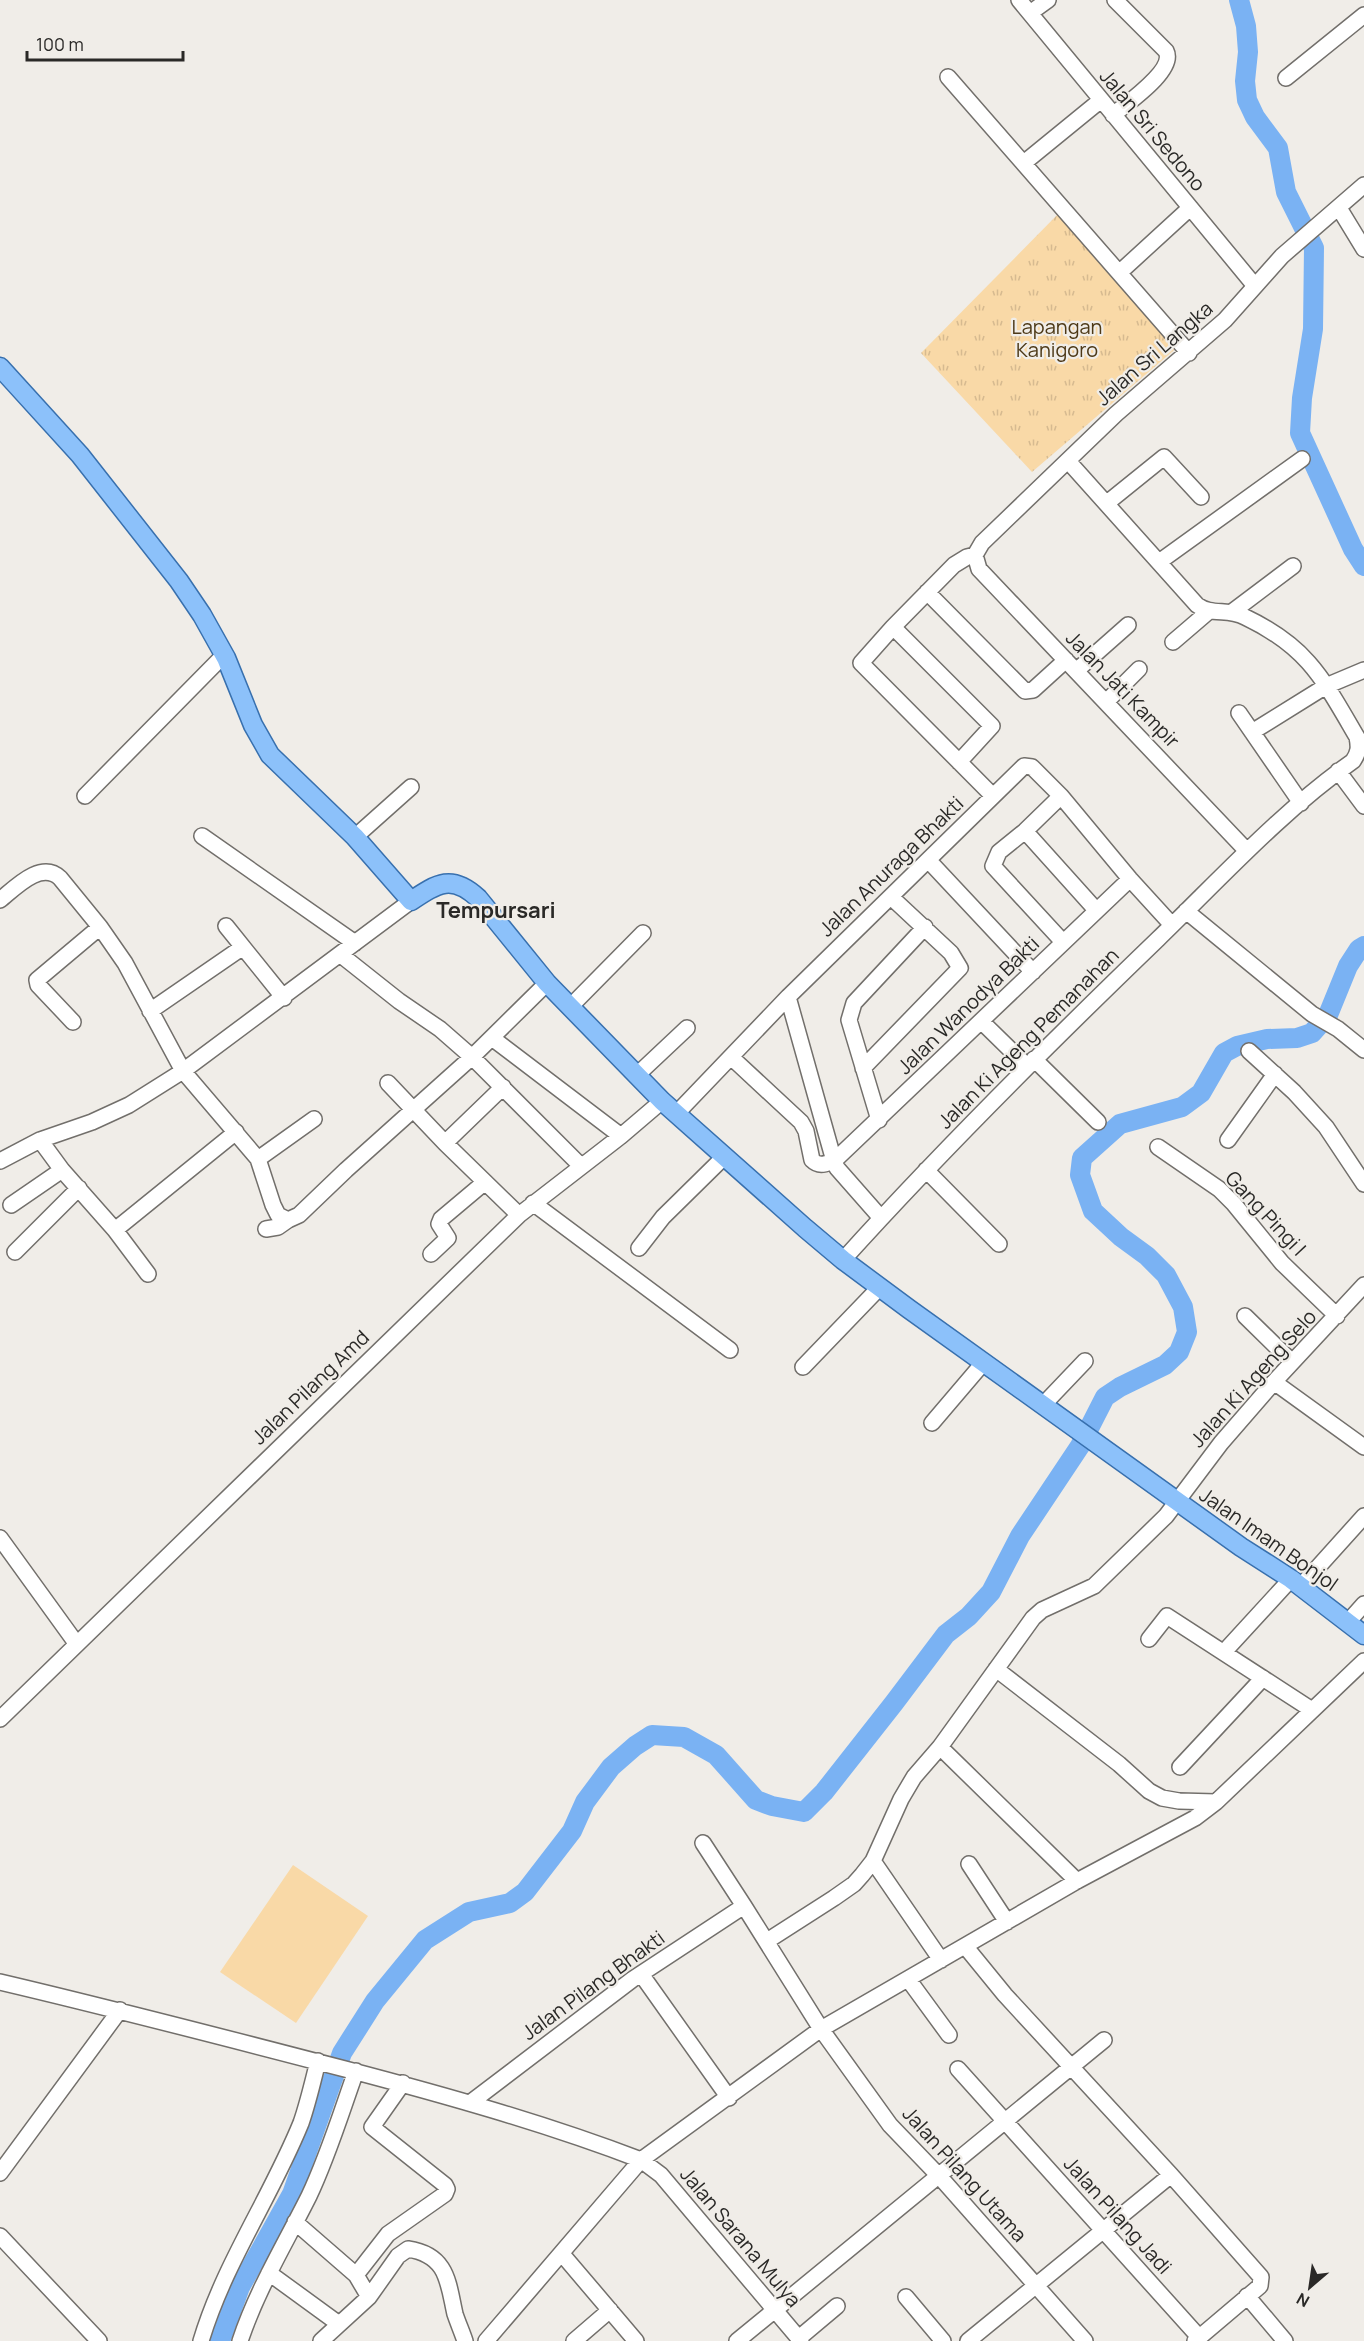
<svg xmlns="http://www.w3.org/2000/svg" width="1364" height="2341" viewBox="0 0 1364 2341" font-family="Manrope,sans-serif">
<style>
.green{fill:#f9d9a7}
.park{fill:url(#park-tufts)}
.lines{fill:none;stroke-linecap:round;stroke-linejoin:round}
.river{stroke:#7ab2f3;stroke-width:20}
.minor-casing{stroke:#726f6b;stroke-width:18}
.major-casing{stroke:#3870ae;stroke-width:21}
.minor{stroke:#fff;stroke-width:15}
.major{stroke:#8cc1fa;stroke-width:18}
.labels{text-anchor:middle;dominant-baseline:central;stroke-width:4.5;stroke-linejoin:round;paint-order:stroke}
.street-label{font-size:20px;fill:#2a2927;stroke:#f0ede8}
.park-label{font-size:20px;fill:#4d3917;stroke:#f0ede8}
.quarter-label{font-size:22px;font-weight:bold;fill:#2a2927;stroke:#f0ede8}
</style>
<defs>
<pattern id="park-tufts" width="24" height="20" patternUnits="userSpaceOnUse" patternTransform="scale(1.5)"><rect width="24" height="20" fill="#f9d9a7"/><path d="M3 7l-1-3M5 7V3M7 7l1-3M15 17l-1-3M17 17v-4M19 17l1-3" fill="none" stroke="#d6ba90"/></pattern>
</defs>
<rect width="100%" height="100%" fill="#f0ede8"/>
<path class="green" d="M293,1865L368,1916L296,2023L220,1972Z"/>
<path class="park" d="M1063,209L1180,345L1032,472L921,353Z"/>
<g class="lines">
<path class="river" d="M1239,0L1246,26L1248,52L1245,81L1247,100L1255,117L1278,148L1286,192L1314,248L1313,329L1302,398L1300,433L1353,549L1364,566
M220,2341L240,2287L292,2194L342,2053L375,2001L425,1940L469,1912L510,1903L525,1892L572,1831L585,1802L611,1767L635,1746L652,1735L684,1737L716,1755L756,1800L772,1806L804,1812L824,1792L894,1703L946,1634L969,1616L991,1592L1020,1536L1080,1446L1105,1397L1120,1387L1165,1365L1179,1352L1187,1332L1183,1307L1166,1275L1147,1256L1121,1237L1093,1211L1080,1175L1082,1158L1120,1124L1182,1107L1201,1093L1224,1053L1237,1046L1267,1039L1297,1038L1312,1033L1328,1015L1348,966L1359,949L1364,946"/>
<g class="minor-casing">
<path id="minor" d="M1019,0L1255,286
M1030,13L1048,0
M948,77L1189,353
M1286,78L1364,15
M1113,115C1127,103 1176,70 1166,51L1115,0
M1025,162L1101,100
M1339,208L1364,249
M1119,273L1190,208
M1107,503L1164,457L1201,497
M975,555L982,543L1116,414L1225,320L1282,256L1364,185
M975,555L979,569L1246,850
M975,555L967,557L954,565L893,627L861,663L993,796
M1159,562L1302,459
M927,592L1025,691L1033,690L1066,660
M1232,612L1293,566
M893,627L992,726L959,762
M1173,642L1208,612
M1076,671L1128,625
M1107,701L1139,669
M1239,713L1301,803
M1252,732L1326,686L1364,670
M1338,771L1364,806
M85,796L224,655
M1061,796L1025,831L999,852L993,866L1063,942
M1025,831L1096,910
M202,836L355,943
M355,837L411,787
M929,861L1033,972
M0,900C15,888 41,860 60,878L100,927L125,963L183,1071L258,1159L273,1205L278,1215L288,1220L299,1215L346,1170L472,1057L547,983
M1186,911L1312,1014L1338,1029L1364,1050
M226,926L284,998
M341,955L399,1001L440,1029L472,1057L581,1166
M788,997L834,1161L837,1168L881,1218
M570,1007L643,933
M150,1011L243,947
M981,1021L1027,1066
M73,1022L38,985L37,980L100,927
M492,1038L621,1136
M1249,1051L1294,1092L1326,1127L1364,1184
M731,1057L801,1122L806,1131L812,1160C819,1167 825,1164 834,1161L1130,879
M1034,1059L1098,1122
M863,1068L960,968L951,953L891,897
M637,1075L687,1028
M388,1083L445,1143L503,1087
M676,1114L788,997L1024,766L1032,767L1061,796L1130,879L1172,925
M879,1120L849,1020L854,1003L925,927
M40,1140L62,1170L115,1230L148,1274
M1228,1140L1275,1074
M445,1143L519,1215
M1158,1147L1219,1189L1234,1204L1282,1263L1337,1316
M258,1159L314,1119
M0,1161L40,1140L92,1122L129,1105L183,1071L411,901
M926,1170L999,1244
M533,1203L730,1350
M11,1205L62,1170
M266,1229L278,1227L288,1220
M115,1230L236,1132
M639,1248L663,1217L724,1157
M15,1252L79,1188
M431,1254L448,1238L439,1224L441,1219L485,1182
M843,1260C944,1148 1050,1043 1158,939C1222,877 1281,812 1353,761C1359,752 1359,747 1357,737C1323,679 1308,647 1245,617C1227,608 1212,616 1197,605L1068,461
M1245,1316L1292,1362
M803,1367L880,1287
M1274,1382L1364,1447
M1044,1404L1085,1361
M932,1423L984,1362
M0,1538L76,1643
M1301,1586L1364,1516
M1347,1623L1364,1604
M1149,1639L1167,1616L1312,1710
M1224,1652L1291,1579
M996,1669L1119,1764L1149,1791L1162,1798L1179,1801L1216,1802
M0,1719L519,1215L621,1136L662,1101
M940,1747L1077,1881
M1180,1767L1263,1678
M703,1843L744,1906L821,2029L890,2125L940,2177L1085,2341
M873,1861L941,1960
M969,1864L1007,1922
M767,1941L834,1898L854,1884L862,1875L873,1861L901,1799L914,1777L940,1747L1033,1618L1042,1610L1094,1586L1166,1516L1221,1443L1274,1382L1364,1285
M965,1946L1005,1995L1171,2175L1261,2277L1260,2286L1195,2341
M641,1974L729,2098
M908,1979L949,2035
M0,1982C115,2009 230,2039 345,2069C444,2095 544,2123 641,2160L661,2175L801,2341
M958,2069L1199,2337
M470,2103L633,1979L744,1906
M0,2173L120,2010
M295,2222L356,2275L369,2297
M0,2236L99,2341
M562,2254L636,2341
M269,2273L339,2324
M356,2275L388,2234L445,2194L447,2189L445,2185L372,2127L403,2083
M1247,2296L1285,2341
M906,2297L943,2341
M799,2338L837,2306
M201,2341C224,2264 271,2197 301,2123C308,2103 313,2081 318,2061
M240,2341C257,2290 285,2244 309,2196C328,2156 341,2113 356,2071
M321,2341L369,2297L398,2256L408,2249C448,2255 448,2283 455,2314C458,2323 462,2332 465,2341
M486,2341L641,2160L821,2029L1077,1881L1195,1818L1216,1802L1364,1661
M574,2341L610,2310
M737,2341L1104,2040
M968,2341L1171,2175"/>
</g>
<g class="major-casing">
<path id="major" d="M0,367L80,455L179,581L202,615L226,658L253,725L270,755L355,837L411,901C438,883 452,874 478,898L547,983L662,1101L805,1228L843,1260L909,1309L1241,1547L1291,1579L1364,1635"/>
</g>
<use href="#minor" class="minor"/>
<use href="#major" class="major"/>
</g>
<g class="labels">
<g class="street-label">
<text transform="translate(1153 130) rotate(50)">Jalan Sri Sedono</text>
<text transform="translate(1154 353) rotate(-41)">Jalan Sri Langka</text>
<text transform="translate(1123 689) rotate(46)">Jalan Jati Kampir</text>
<text transform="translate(891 866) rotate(-44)">Jalan Anuraga Bhakti</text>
<text transform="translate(968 1005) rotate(-44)">Jalan Wanodya Bakti</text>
<text transform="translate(1028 1038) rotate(-45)">Jalan Ki Ageng Pemanahan</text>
<text transform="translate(1266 1213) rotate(47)">Gang Pingi I</text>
<text transform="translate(1253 1378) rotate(-48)">Jalan Ki Ageng Selo</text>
<text transform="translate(310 1387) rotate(-44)">Jalan Pilang Amd</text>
<text transform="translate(1269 1539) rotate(35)">Jalan Imam Bonjol</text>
<text transform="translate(593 1985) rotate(-36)">Jalan Pilang Bhakti</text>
<text transform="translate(965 2174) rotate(48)">Jalan Pilang Utama</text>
<text transform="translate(1118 2215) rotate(48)">Jalan Pilang Jadi</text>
<text transform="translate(741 2237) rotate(50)">Jalan Sarana Mulya</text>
</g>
<g class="park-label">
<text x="1057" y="326">Lapangan<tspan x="1057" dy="23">Kanigoro</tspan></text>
</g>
<g class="quarter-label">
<text x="496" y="910">Tempursari</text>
</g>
</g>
<g transform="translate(1310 2287) rotate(209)" stroke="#f0ede8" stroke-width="4.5" paint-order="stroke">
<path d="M0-4.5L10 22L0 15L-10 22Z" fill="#2a2927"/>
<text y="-9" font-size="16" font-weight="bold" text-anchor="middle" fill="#2a2927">N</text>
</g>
<path d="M27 51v9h156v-9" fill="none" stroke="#2a2927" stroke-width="3"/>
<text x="36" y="51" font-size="18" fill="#2a2927" stroke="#f0ede8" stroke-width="4.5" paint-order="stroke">100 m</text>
</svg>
